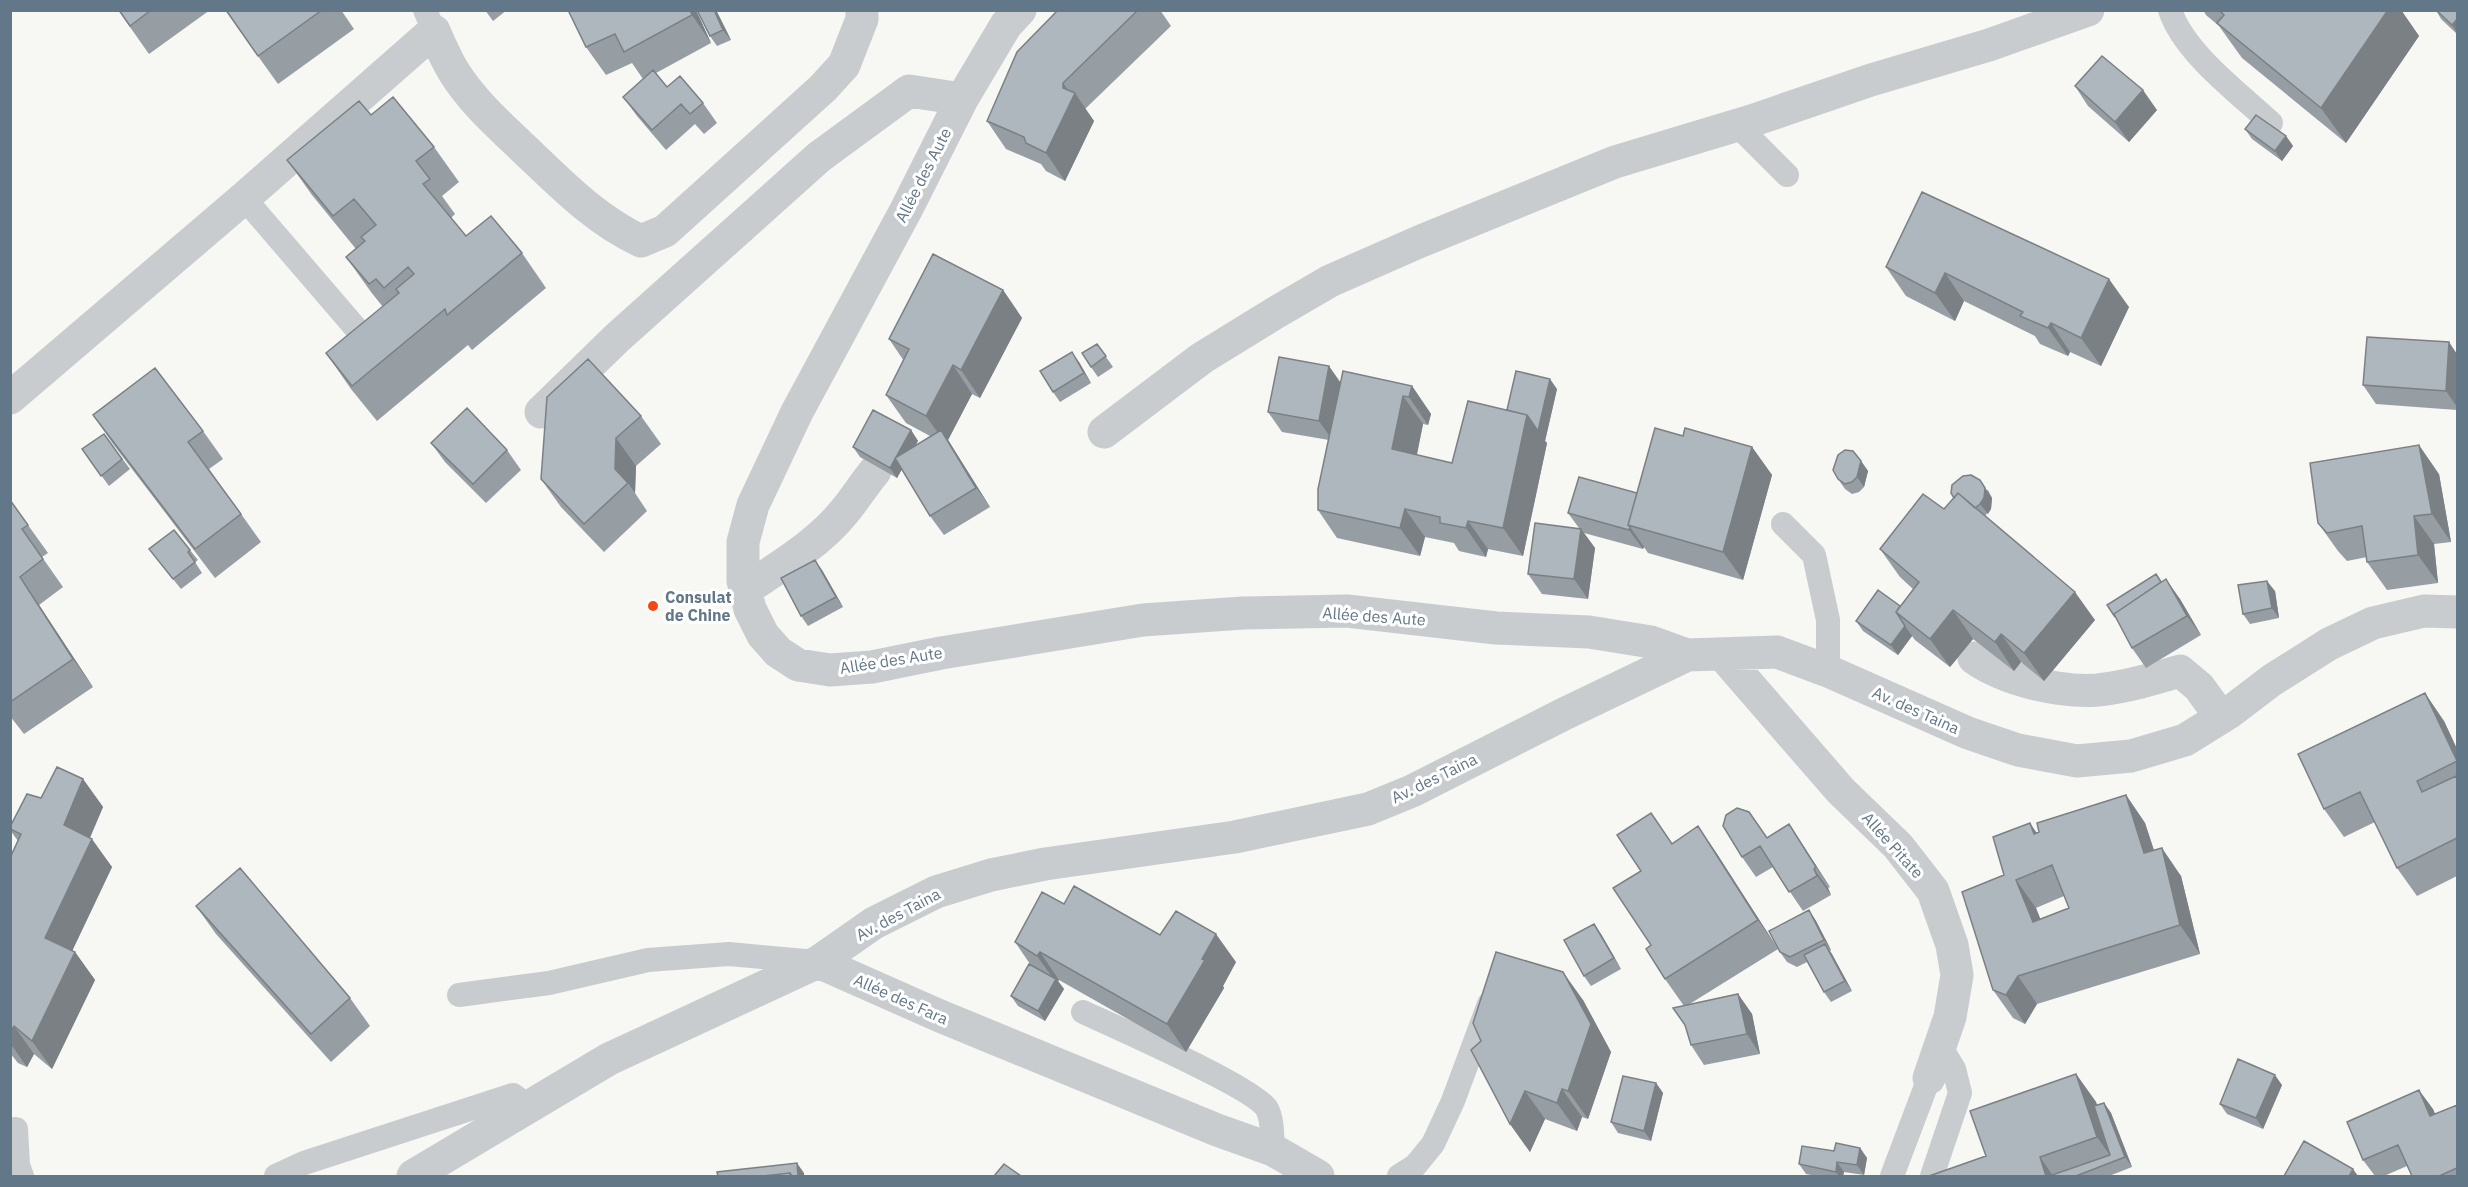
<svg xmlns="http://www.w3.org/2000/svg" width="2468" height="1187" viewBox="0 0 2468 1187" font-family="'IBM Plex Sans',sans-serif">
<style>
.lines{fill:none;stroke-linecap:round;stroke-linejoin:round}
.lane{stroke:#c8cccf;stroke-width:24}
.street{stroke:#c8cccf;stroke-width:33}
.wall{fill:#969da3;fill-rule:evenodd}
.shaded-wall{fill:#7a8084}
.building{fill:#aeb7bd;stroke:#7a8084;stroke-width:1.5;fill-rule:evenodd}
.poi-dot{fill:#f54715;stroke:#fff;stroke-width:2}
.labels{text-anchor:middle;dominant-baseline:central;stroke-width:6;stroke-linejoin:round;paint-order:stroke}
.street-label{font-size:16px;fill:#627787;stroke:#fff}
.poi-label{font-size:16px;font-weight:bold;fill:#627787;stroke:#fff;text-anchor:start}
</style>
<rect width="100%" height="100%" fill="#f7f7f3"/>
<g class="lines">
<path class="lane" d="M425,10L434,31
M2170,10C2184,53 2239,93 2271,123
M1737,125L1787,175
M244,198L360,333
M1783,524L1814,555L1828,620V671
M459,995L549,983L648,960L729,954L816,962
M1083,1012C1113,1026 1255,1088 1267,1109C1273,1120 1272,1138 1273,1150
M16,1129L18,1165L22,1176
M276,1176L304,1163L513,1095L528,1106
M1399,1176L1415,1166L1433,1144L1453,1101L1489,1004
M1892,1176L1929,1078
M1932,1176L1960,1093L1954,1069L1940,1046"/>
<path class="street" d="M1020,10L1006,25L962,99L906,210L797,412L753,505L743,542V581L750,609L763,635L778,652L798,665L830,670L872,667L941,653L1143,620L1243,613L1347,611L1496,628L1589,632L1651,642L1687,655
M10,398L244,198L434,31C440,45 446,59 454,72C472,101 498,124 522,147C559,182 595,220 641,241L665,231L823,88L844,65L862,19V10
M541,412L617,338L819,157L909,91L962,99
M1104,432L1202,358L1275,313L1330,281L1421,241L1615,162L1751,121L1871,80L1989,45L2088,10
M745,590C779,567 818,544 844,512C855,499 864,484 875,471
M1722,654L1841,791L1898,846L1933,891L1952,945L1957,975L1950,1017L1929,1078
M1974,658C2005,680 2060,693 2098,690C2126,687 2153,679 2180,671L2199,687L2221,717
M818,962L940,1016L1217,1130L1273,1150L1318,1176
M413,1176L609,1059L818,962L874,923L936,892L991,875L1045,864L1235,837L1368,809L1412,791L1564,714L1687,655L1777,652L1828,671L1968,733L2018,750L2077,761L2131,756L2185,740L2230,712L2272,680L2329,644L2373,623L2424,611L2458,612"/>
</g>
<path class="wall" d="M118,10H210L149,54Z
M225,10H341L354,29L278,84Z
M485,10H507L493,21Z
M568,10H696L711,43L656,73L667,87L703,103L717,123L704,134L695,124L666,150L637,116L623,97L643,79L632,63L606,75L586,47Z
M697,10H716L731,40L717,46L710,36Z
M1058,10H1160L1171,26L1085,109L1094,121L1065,181L1046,171L1041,164L1006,149L987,121Z
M2203,10H2401L2419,36L2346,143L2242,58L2219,26L2206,15Z
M2436,10H2457V34L2441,19Z
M2075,86L2157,110L2129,142L2088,106Z
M371,115L434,147L459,182L442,196L455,214L451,218L466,236L522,253L546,288L472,350L468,345L377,421L351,389L326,353L383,307L371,292L346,257L356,249L312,195L287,160Z
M2245,129L2286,136L2293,146L2282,161L2252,139Z
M1922,192L2129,307L2101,366L2070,352L2068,356L2040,344L2035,336L1964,301L1955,321L1906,296L1886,267Z
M1003,290L1022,318L980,398L972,394L948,440L990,507L944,535L930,516L902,469L897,478L860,457L853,447L911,430L918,441L915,446L930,436L906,423L886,395L904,361L889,339Z
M1097,344L1113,367L1098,377L1091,367Z
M2457,354V410L2376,404L2363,385Z
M1079,362L1091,383L1060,402L1053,392Z
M1341,382L1412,386L1431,414L1428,425L1423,424L1417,455L1452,463L1507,410L1557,389L1545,441L1547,443L1523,556L1488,549L1486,557L1459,551L1454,543L1425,537L1420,556L1337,538L1318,510L1329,440L1282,432L1268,412Z
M93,415L203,431L223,459L209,469L261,542L215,578L113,444Z
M641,416L661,444L636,466L635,493L647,511L604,552L561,507L541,479Z
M104,434L130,469L109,486L82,449Z
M1683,436L1752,447L1772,475L1743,580L1648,553L1644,547L1643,549L1584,533L1595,548L1588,599L1542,594L1528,574L1579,528L1568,513L1637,493Z
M431,443L507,450L521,470L486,503L445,462Z
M1861,461L1868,471L1864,487L1859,492L1852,494L1845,489L1838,479Z
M2439,474L2451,542L2434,544L2438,583L2387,590L2367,562V557L2347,561L2338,551L2318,523Z
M1988,490L1992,498L1991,509L1985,516L2095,620L2044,681L2021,662L2014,671L1973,639L1950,667L1915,640L1912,636L1898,655L1863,631L1856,621L1900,606L1913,589L1900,577L1880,549L1944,509Z
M10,500L48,553L42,557L63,587L39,605L93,687L24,734L10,716Z
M149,549L190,550L198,560L195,562L202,573L181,589Z
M822,570L843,607L808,626L801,616Z
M2156,574L2162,582L2180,599L2201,635L2146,668L2132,648Z
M2275,591L2279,618L2250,624L2243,614Z
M2444,721L2457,749V876L2417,896L2397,868L2375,822L2344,837L2324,809Z
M83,779L103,807L90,838L112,867L72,951L75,952L95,980L52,1069L34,1054L27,1067L18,1063L10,1053V858L18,841L10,830V827L41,798Z
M2126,795L2145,823L2154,850L2181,876L2200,954L2037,1004L2025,1024L2013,1018L1993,990L2004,875L2037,833ZM2064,896L2069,908L2040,919L2036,908Z
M1789,824L1830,887L1828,888L1831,895L1803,911L1773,867L1756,877L1742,857Z
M1698,826L1717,854L1778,949L1688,1005L1738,994L1752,1014L1760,1054L1704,1065L1691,1045L1686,1027L1673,1008L1684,1006L1665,979L1651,945L1641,871L1672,843Z
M1064,904L1160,935L1236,962L1223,986L1224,988L1186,1052L1059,980L1058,981L1064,989L1045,1021L1018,1006L1011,996L1030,964L1015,942Z
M196,906L350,998L370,1026L331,1062L216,934Z
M1809,910L1816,921L1831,950L1830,951L1852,991L1831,1002L1824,992L1807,962L1797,967L1787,962L1780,952Z
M1601,934L1621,969L1591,986L1584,976Z
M1583,1000L1611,1052L1588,1119L1582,1117L1577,1131L1545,1119L1530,1152L1510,1124L1471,1050Z
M2076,1074L2096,1102L2097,1105L2104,1103L2111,1113L2132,1167L2109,1176H1929L1986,1156Z
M1656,1083L1663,1093L1651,1141L1618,1133L1611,1122Z
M2282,1085L2263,1129L2227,1114L2220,1104Z
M2457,1105V1176H2412L2407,1166L2384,1176H2375L2363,1160L2433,1109L2435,1114Z
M1860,1148L1867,1158L1864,1175L1844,1172L1843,1176H1816L1806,1174L1799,1164L1834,1151Z"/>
<path class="shaded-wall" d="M690,10H696L711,43L692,15Z
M714,10H716L731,40L723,30Z
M2388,10H2401L2419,36L2346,143L2321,108Z
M2457,19V27L2456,25L2457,28V33L2452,25Z
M1063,83L1073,97L1075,93L1094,121L1065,181L1046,153L1063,88Z
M2143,90L2157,110L2129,142L2115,122Z
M2286,136L2293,146L2282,161L2275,151Z
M1945,273L1964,301L1955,321L1935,293Z
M2109,279L2129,307L2101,366L2081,338Z
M1003,290L1022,318L980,398L961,370Z
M2051,323L2070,352L2068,356L2048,328Z
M2449,342L2457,354V407L2446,391Z
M1072,352L1079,362L1091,383L1084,373Z
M953,365L972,394L948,440L990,507L926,416Z
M1329,366L1343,386L1333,441L1319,421Z
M1550,379L1557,389L1545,441L1547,443L1523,556L1503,528L1527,415Z
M1412,386L1431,414L1428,425L1409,397Z
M1403,396L1423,424L1412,477L1392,449Z
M911,430L918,441L897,478L890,468Z
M616,438L636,466L635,493L628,483L615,469Z
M2419,445L2439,474L2451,542L2432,514Z
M1752,447L1772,475L1743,580L1723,552Z
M1861,461L1868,471L1864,487L1857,477Z
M1980,480L1992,498L1991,509L1988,514L1980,504Z
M1405,509L1425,537L1420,556L1400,528Z
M2414,516L2434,544L2438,583L2418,555Z
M1468,521L1488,549L1486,557L1466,528Z
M1630,527L1644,547L1643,549L1629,530Z
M1581,529L1595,548L1588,599L1574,579Z
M815,560L822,570L843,607L836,597Z
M20,577L39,605L93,687L73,659Z
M2166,579L2180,599L2201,635L2187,616Z
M2267,581L2275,591L2279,618L2272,608Z
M2075,592L2095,620L2044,681L2024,653Z
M1953,610L1973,639L1950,667L1930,639Z
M1905,626L1912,636L1898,655L1891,645Z
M2001,634L2021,662L2014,671L1995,642Z
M2425,693L2444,721L2457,749V761Z
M83,779L103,807L83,853L64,825Z
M2126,795L2145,823L2164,882L2144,853Z
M2030,823L2050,852L2034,834Z
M1789,824L1802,844L1830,887L1816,867Z
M1698,826L1717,854L1778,949L1758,920Z
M92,839L112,867L65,966L45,938Z
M2162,848L2181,876L2200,954L2180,925Z
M1814,869L1828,888L1831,895L1817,876Z
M2016,880L2036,908L2053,950L2033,922Z
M1809,910L1816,921L1831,950L1824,940Z
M1594,924L1601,934L1621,969L1614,958Z
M1216,934L1236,962L1223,986L1224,988L1186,1052L1167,1024Z
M1825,944L1832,954L1852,991L1845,981Z
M75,952L95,980L52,1069L32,1041Z
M1040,952L1059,980L1058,981L1064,989L1045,1021L1038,1011L1055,981L1037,956Z
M1563,972L1583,1000L1611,1052L1588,1119L1568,1091Z
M2018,976L2037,1004L2025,1024L2006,995Z
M1738,994L1752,1014L1760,1054L1747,1034Z
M14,1026L34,1054L27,1067L10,1043V1032Z
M2076,1074L2096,1102L2116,1161H2114L2097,1137Z
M2275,1075L2282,1085L2263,1129L2256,1118Z
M1656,1083L1663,1093L1651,1141L1644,1131Z
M1562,1089L1582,1117L1577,1131L1557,1103Z
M2419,1090L2433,1109L2444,1136L2430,1116Z
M1525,1091L1545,1119L1530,1152L1510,1124Z
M2104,1103L2111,1113L2132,1167L2125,1157Z
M1860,1148L1867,1158L1864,1175L1857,1165Z
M2040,1157L2053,1176H2046Z
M1837,1162L1844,1172L1843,1176H1839L1836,1172Z
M797,1163L804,1173V1176H798Z
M2353,1169L2358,1176H2349Z"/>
<path class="building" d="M119,10H151L130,26Z
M226,10H322L258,56Z
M568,10H690L692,15L624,52L615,34L586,47Z
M697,10H714L723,30L710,36Z
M1058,10H1138L1063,83V88L1075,93L1046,153L1026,143L1024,137L987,121L1017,52Z
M2219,10H2388L2321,108L2217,23L2224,15Z
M2436,10H2457V19L2452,25Z
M2102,56L2143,90L2115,122L2075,86Z
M653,70L667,87L680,76L703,103L690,114L681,104L652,130L623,97Z
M393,97L434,147L416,161L430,179L423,184L466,236L491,216L522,253L447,315L445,309L352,386L326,353L399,293L396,289L414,274L408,267L384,288L376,279L369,284L346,257L365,241L361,237L376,225L354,199L333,216L287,160L359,101L371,115Z
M2256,115L2286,136L2275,151L2245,129Z
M1922,192L2109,279L2081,338L2051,323L2048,328L2020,316L2023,312L1945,273L1935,293L1886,267Z
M933,254L1003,290L961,370L953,365L926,416L886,395L909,349L889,339Z
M2367,337L2449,342L2446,391L2363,385Z
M1097,344L1106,356L1091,367L1082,353Z
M1072,352L1084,373L1053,392L1040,371Z
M1279,357L1329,366L1319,421L1268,412Z
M588,359L641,416L616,438L615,469L628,483L584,524L541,479L547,397Z
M155,368L203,431L188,442L241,514L195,549L93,415Z
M1343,371L1412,386L1409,397L1403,396L1392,449L1452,463L1468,401L1527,415L1503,528L1468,521L1466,528L1440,523V517L1405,509L1400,528L1318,510V489Z
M1516,371L1550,379L1538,431L1527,415L1507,410Z
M467,408L507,450L473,484L431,443Z
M873,410L911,430L890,468L853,447Z
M1655,428L1683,436L1685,428L1752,447L1723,552L1628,525Z
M941,430L976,488L930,516L895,458Z
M104,434L122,459L101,476L82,449Z
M2419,445L2432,514L2414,516L2418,555L2367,562L2362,526L2327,533L2318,523L2310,463Z
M1845,450L1853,451L1861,461L1857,477L1852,482L1845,484L1838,479L1833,470L1838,455Z
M1971,475L1980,480L1985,488L1984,498L1980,504L1975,508L1958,493L1954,498L1951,493L1952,485L1963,476Z
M1579,477L1637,493L1628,525L1630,527L1629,530L1568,513Z
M1958,493L2075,592L2024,653L2001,634L1995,642L1953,610L1930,639L1896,612L1919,582L1880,549L1923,494L1944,509Z
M10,500L28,525L22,529L43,559L20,577L73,659L10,702Z
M1535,523L1581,529L1574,579L1528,574Z
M174,530L190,550L188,552L195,562L173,579L149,549Z
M815,560L836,597L801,616L781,578Z
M2156,574L2161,582L2114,614L2115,617L2107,605Z
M2166,579L2187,616L2132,648L2114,614Z
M2267,581L2272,608L2243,614L2238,585Z
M1878,590L1900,606L1896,612L1905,626L1891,645L1856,621Z
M2425,693L2457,761L2417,781L2422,792L2456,776L2457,779V838L2397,868L2360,792L2324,809L2298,754Z
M57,767L83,779L64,825L92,839L45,938L75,952L32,1041L14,1026L10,1032V858L21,834L10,829V827L27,794L41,798Z
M2126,795L2144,853L2162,848L2180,925L2018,976L2006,995L1993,990L1962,892L2004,875L1993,837L2030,823L2034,834L2039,832L2037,823ZM2052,865L2069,908L2033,922L2016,880Z
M1737,808L1749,812L1767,838L1789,824L1816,867L1814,869L1817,876L1789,892L1760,846L1742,857L1723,826L1726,815Z
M1651,813L1672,844L1698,826L1758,920L1665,979L1646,949L1651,945L1613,888L1641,871L1617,835Z
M240,868L350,998L311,1034L196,906Z
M1074,886L1160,935L1176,911L1216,934L1202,959L1205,960L1167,1024L1040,952L1037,956L1015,942L1042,892L1064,904Z
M1809,910L1824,940L1790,957L1780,952L1769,931Z
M1594,924L1614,958L1584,976L1564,940Z
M1825,944L1845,981L1824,992L1804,955Z
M1496,952L1563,972L1591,1024L1568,1091L1562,1089L1557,1103L1525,1091L1510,1124L1471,1050L1481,1041L1473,1023Z
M1029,964L1056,979L1038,1011L1011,996Z
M1738,994L1747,1034L1691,1045L1685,1025L1673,1008Z
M2238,1059L2275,1075L2256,1118L2220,1104Z
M2076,1074L2097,1137L2040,1157L2046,1176L2050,1174L2051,1176H1929L1986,1156L1970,1111Z
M1623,1076L1656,1083L1644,1131L1611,1122Z
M2419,1090L2430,1116L2457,1105V1168L2439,1176H2412L2398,1145L2363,1160L2347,1122Z
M2104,1103L2125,1157L2076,1176H2053L2052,1175L2110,1155L2094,1106Z
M2304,1141L2353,1169L2349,1176H2284Z
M1836,1143L1860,1148L1857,1165L1837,1162L1836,1172L1799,1164L1802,1146L1834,1151Z
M797,1163L798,1176H792L790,1173L763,1176H718L717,1172Z
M1004,1164L1021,1176H994Z
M790,1173V1176H763Z"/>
<circle class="poi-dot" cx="653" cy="606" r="6"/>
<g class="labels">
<g class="street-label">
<text transform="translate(923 175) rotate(-63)">Allée des Aute</text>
<text transform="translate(1374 616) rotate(4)">Allée des Aute</text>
<text transform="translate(891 660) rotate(-9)">Allée des Aute</text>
<text transform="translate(1916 710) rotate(24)">Av. des Taina</text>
<text transform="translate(1434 778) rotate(-26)">Av. des Taina</text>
<text transform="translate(1893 845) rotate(48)">Allée Pitate</text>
<text transform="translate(898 914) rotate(-28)">Av. des Taina</text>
<text transform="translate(901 999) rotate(24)">Allée des Fara</text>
</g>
<g class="poi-label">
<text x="665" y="597">Consulat<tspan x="665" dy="18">de Chine</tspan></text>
</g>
</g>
<rect width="2468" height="1187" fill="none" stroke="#627787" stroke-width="24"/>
</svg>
